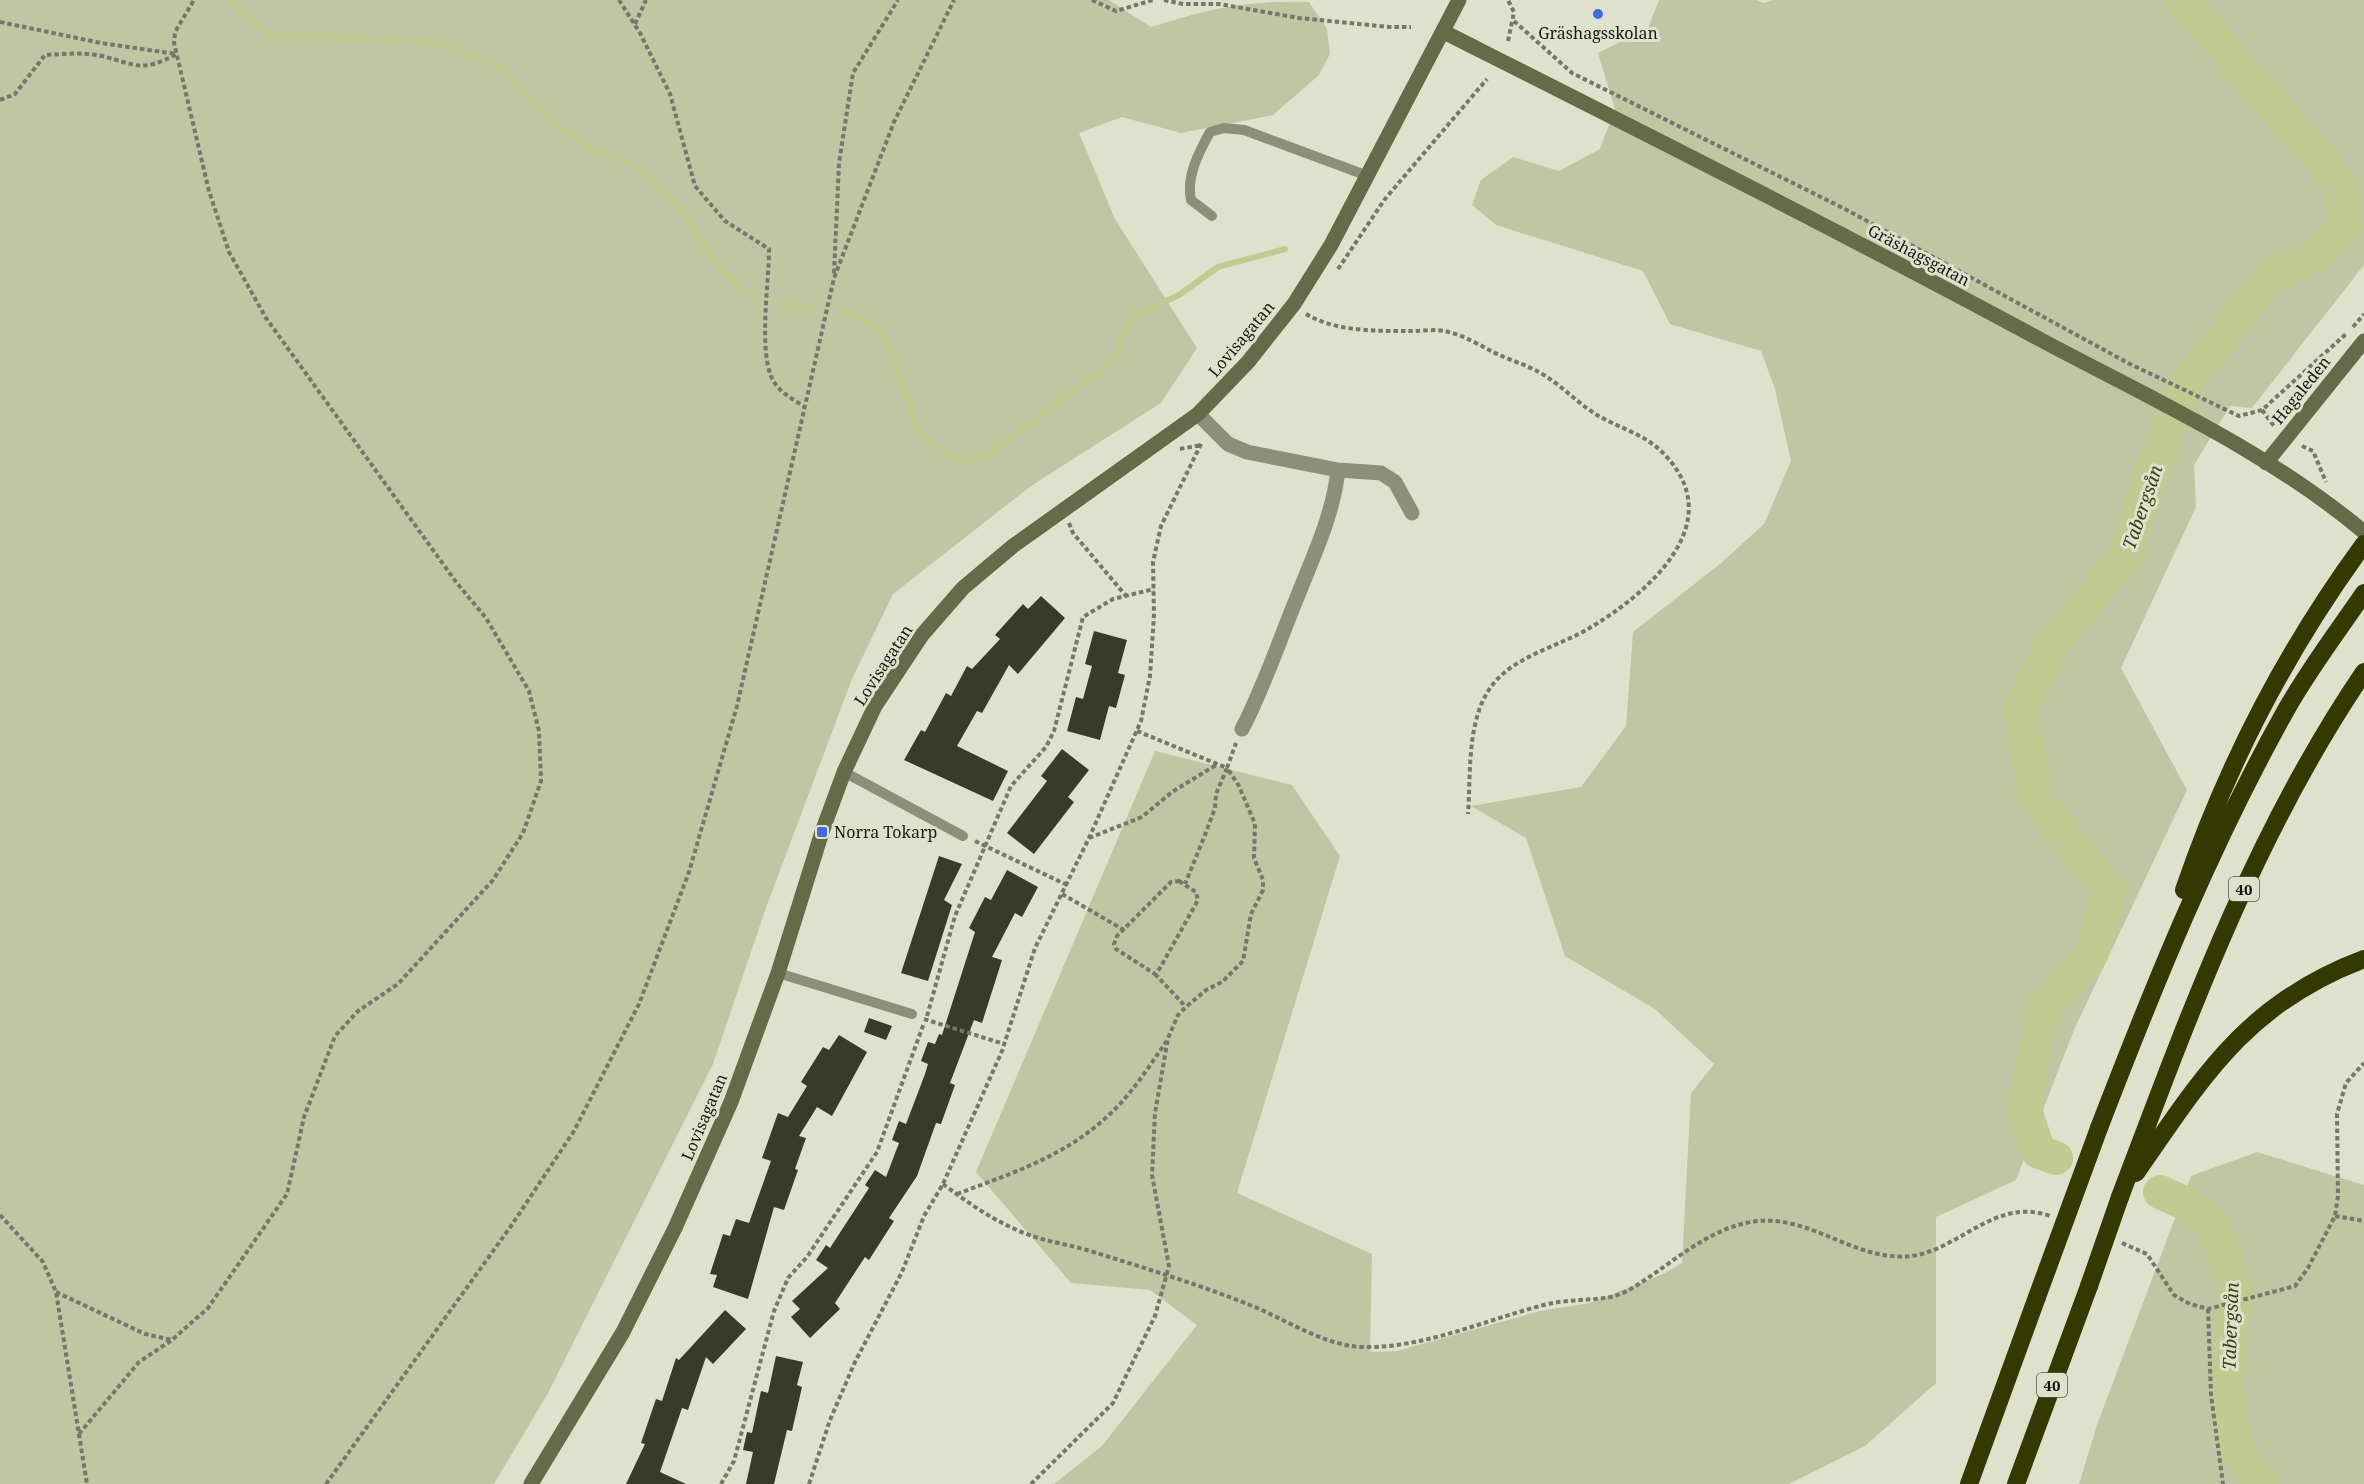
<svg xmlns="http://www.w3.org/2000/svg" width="2364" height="1484" viewBox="0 0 2364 1484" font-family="'Noto Serif',serif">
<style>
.green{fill:#c0c6a3}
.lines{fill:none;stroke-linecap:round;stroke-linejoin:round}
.stream{stroke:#c0ca91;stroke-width:6}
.river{stroke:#c0ca91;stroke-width:34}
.building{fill:#383b2a}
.path{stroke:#747769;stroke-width:4;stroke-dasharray:4.5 3;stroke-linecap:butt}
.lane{stroke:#8c9079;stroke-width:10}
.street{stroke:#8c9079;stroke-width:15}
.secondary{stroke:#656a48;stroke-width:15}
.highway{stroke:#333900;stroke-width:18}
.highway-bridge{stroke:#333900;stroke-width:18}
.poi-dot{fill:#426bdd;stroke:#dee2cd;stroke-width:2}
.labels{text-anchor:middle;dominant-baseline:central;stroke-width:6;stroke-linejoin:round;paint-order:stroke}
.shield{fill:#dee2cd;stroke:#535549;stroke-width:1.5}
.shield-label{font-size:15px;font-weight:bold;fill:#171911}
.poi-label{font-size:16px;fill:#171911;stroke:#dee2cd}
.street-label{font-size:16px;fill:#171911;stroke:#dee2cd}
.water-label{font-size:18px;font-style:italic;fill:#3a3f14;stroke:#dee2cd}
</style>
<rect width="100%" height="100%" fill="#dee2cd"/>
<path class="green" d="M0,0H1109L1151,27C1208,9 1247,0 1309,2L1327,29L1330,54L1319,75L1273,115L1181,133L1122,117L1079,133L1115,219L1197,348L1161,403L1031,486L893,594L852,679L767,905L713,1064L548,1393L494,1484H0Z
M1659,0H1756L1764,3L1773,0H2364V265L2252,408L2230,406L2194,465L2196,507L2121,668L2187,790L2074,1030L2016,1180L1936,1217V1383L1865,1446L1789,1484H1054L1102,1446L1197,1325L1150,1290L1071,1283L976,1172L1155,751L1292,785L1340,856L1237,1193L1372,1254L1370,1352L1397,1351L1540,1311L1590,1303L1663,1274L1682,1263L1691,1093L1714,1064L1655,1009L1565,956L1526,838L1471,806L1581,787L1626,726L1633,632L1720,564L1764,524L1791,461L1775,389L1761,351L1670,324L1643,271L1496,225L1472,205L1481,180L1513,157L1559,171L1600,149L1615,109L1598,53L1648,28Z
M2257,1152L2364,1185V1484H2079L2098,1422L2191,1176Z"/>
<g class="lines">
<path class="stream" d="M232,0L237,8L269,35L438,42L502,68L554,124L586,146L638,168L677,205L719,267L742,290L758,296
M778,303L813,309
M842,313L854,314L880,332L896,366L919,434L961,462L992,452L1116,359L1121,339L1134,316L1179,295L1218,267L1285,249"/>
<path class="river" d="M2056,1158L2039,1152L2024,1108L2043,1011L2091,955L2110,891L2035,798L2020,709L2054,642L2125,556L2151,474L2184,385L2270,277L2319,254L2345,225L2341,184L2182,0
M2160,1192L2187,1204L2212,1223L2233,1278L2235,1297L2227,1386L2235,1450L2263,1484"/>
</g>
<path class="building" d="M1041,596L1065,618L1018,674L1009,665L982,713L977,711L957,746L1008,771L993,801L904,760L921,730L925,732L946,693L951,696L967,666L972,669L1000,639L995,635L1023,604L1028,609Z
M1094,631L1127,640L1118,673L1125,675L1116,708L1109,706L1100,740L1067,731L1076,697L1083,699L1092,666L1085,664Z
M1062,749L1089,770L1068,797L1074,802L1034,854L1007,833L1047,781L1041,776Z
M939,856L962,864L944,900L952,905L928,981L901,973Z
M1007,870L1038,887L1022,917L1015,913L992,957L1002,960L982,1023L974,1020L950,1083L955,1085L941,1124L936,1123L917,1176L889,1218L894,1221L869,1260L865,1257L835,1303L840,1309L810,1338L791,1317L800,1309L792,1301L828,1268L816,1260L826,1245L830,1248L869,1188L865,1185L875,1170L886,1177L899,1143L892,1140L899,1121L906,1124L925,1074L928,1064L921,1061L928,1042L935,1044L939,1034L942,1035L975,932L969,928L985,897L991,900Z
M869,1018L892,1026L886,1040L864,1032Z
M839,1035L867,1052L832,1116L817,1107L799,1136L806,1138L795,1169L798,1170L784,1210L774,1207L748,1299L713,1287L717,1275L710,1274L723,1234L730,1236L736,1219L749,1223L771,1161L762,1158L778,1113L788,1117L807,1086L801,1082L823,1047L829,1050Z
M725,1310L746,1329L713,1364L706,1357L688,1410L682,1408L660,1472L686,1484H626L645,1444L641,1443L656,1399L662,1401L676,1358L679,1360Z
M776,1356L803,1362L797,1385L802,1387L792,1431L787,1430L774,1484H746L753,1452L743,1450L747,1432L752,1433L761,1391L768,1393Z"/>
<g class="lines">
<path class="path" d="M619,0L640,33L670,94L695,186L725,221L769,249C769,283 759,346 771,376C776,390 792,399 805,407
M1092,0L1116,11L1153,0
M1164,0L1183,4H1219L1299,18L1389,27H1411
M1514,21L1572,73L1845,209L2130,364L2239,416L2262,410L2346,334
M0,22L101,43L176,54
M635,24L646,0
M1508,41L1514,12L1508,0
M0,100L15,94L45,55C63,54 84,52 102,56C138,65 140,73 177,54
M1338,269L1385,199L1487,79
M834,273L839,163L853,73L898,0
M1306,314C1336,332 1377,331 1412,331C1422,331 1434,329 1444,331C1461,334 1478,344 1493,352C1511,361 1529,365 1547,377C1564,388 1579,404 1597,415C1617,427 1643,434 1660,450C1734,520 1649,593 1588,629C1559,646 1516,656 1494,683C1466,716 1471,774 1468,814
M2353,327L2364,314
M2262,410L2274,426
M2302,446L2313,451L2326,482
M1180,449L1201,445
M1069,523L1073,533L1126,596
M1137,731L1227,768L1216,794L1215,808L1205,835L1185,884
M1089,838L1142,817L1172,792L1216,765
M975,841L1067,885
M1179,881L1196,892L1198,900L1160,968L1155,974L1116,949L1114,944L1117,936L1171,882Z
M1062,894L1124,930
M1155,974L1186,1007
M927,1016L955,916L1011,786L1046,747L1054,731L1083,617L1113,599L1154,589
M924,1019L1004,1044
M943,1184C968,1203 994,1221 1024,1233C1044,1241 1066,1244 1087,1250C1142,1267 1197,1284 1250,1305C1285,1319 1323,1345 1361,1347C1421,1349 1483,1321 1540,1306C1563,1299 1588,1301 1611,1297C1628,1293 1643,1281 1658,1271C1686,1251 1716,1228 1751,1222C1809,1212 1853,1262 1911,1256C1958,1251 1996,1196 2050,1216
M957,1194C1007,1175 1060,1158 1101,1122C1129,1099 1148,1068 1168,1039
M0,1215L43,1262L56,1292L87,1484
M2335,1216L2364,1221
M2122,1243L2147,1254L2174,1295L2190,1304L2208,1309L2295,1286L2308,1268L2335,1216L2338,1196L2337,1114L2346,1083L2364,1063
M56,1292L145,1334L172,1340L208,1308L287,1194L304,1117L335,1036L358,1011L398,984L493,880L523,833L541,781L539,731L529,691L486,618L456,582L266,318L229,252L209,191L174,43L175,32L194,0
M2208,1309L2211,1395L2223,1484
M79,1434L139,1362L172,1340
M326,1484L511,1226L574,1131L639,1004L689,872L737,706L834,278L894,122L954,0
M721,1484L734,1461L774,1311L788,1278L807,1257L877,1152L924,1023
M809,1484L830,1420L855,1362L902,1272L924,1216L943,1184L1002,1051L1035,948L1089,838L1141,721L1150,676L1154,615L1153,562L1161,526L1202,442
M1031,1484L1113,1403L1155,1316L1169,1266L1152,1175L1155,1113L1168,1038L1178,1015L1186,1007L1206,990L1222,982L1243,961L1251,914L1263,890V880L1254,858L1255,824L1239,786L1227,768L1236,743"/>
<path class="lane" d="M1212,216L1191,200C1186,176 1199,152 1210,132L1224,128L1244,130L1368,176
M844,772L963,836
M778,973L912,1014"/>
<path class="street" d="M1198,414L1228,444L1247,452L1338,470L1381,473L1395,482L1412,513
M1242,729C1263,689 1277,647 1294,605C1311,561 1333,517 1338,470"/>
<path class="secondary" d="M1444,32C1644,133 1845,234 2043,341C2152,399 2269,452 2364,532
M2266,463L2364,341
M531,1484L623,1332L675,1228L731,1102L778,973L822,832L844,772L875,706L922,635L963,588L1013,546L1198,414L1248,362L1294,304L1331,245L1459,0"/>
<path class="highway" d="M2184,890C2226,767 2287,649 2364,544
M2099,1128C2154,985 2211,844 2286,710C2309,669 2338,631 2364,593
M2136,1173C2203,1076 2247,1003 2364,959
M2120,1197C2188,1017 2255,832 2364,672
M1969,1484L2037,1297
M2016,1484L2089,1286"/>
<path class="highway-bridge" d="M2089,1286L2120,1197
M2037,1297L2099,1128"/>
</g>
<g class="poi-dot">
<circle cx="1598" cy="14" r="6"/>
<rect x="816" y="826" width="12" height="12" rx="3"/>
</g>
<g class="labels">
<g class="shield">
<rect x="2229" y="877" width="30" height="24" rx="4.5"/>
<rect x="2037" y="1373" width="30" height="24" rx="4.5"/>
</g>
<g class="shield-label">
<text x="2244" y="889">40</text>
<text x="2052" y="1385">40</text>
</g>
<g class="poi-label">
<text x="1598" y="33">Gräshagsskolan</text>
<text x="834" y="832" text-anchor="start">Norra Tokarp</text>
</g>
<g class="street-label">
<text transform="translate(1919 255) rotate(28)">Gräshagsgatan</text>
<text transform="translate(1241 339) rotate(-50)">Lovisagatan</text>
<text transform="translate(2301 390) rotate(-51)">Hagaleden</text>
<text transform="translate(883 665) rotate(-57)">Lovisagatan</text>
<text transform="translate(704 1117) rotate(-67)">Lovisagatan</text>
</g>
<g class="water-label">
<text transform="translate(2142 507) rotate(-71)">Tabergsån</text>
<text transform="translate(2230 1326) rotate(-88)">Tabergsån</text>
</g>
</g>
</svg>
